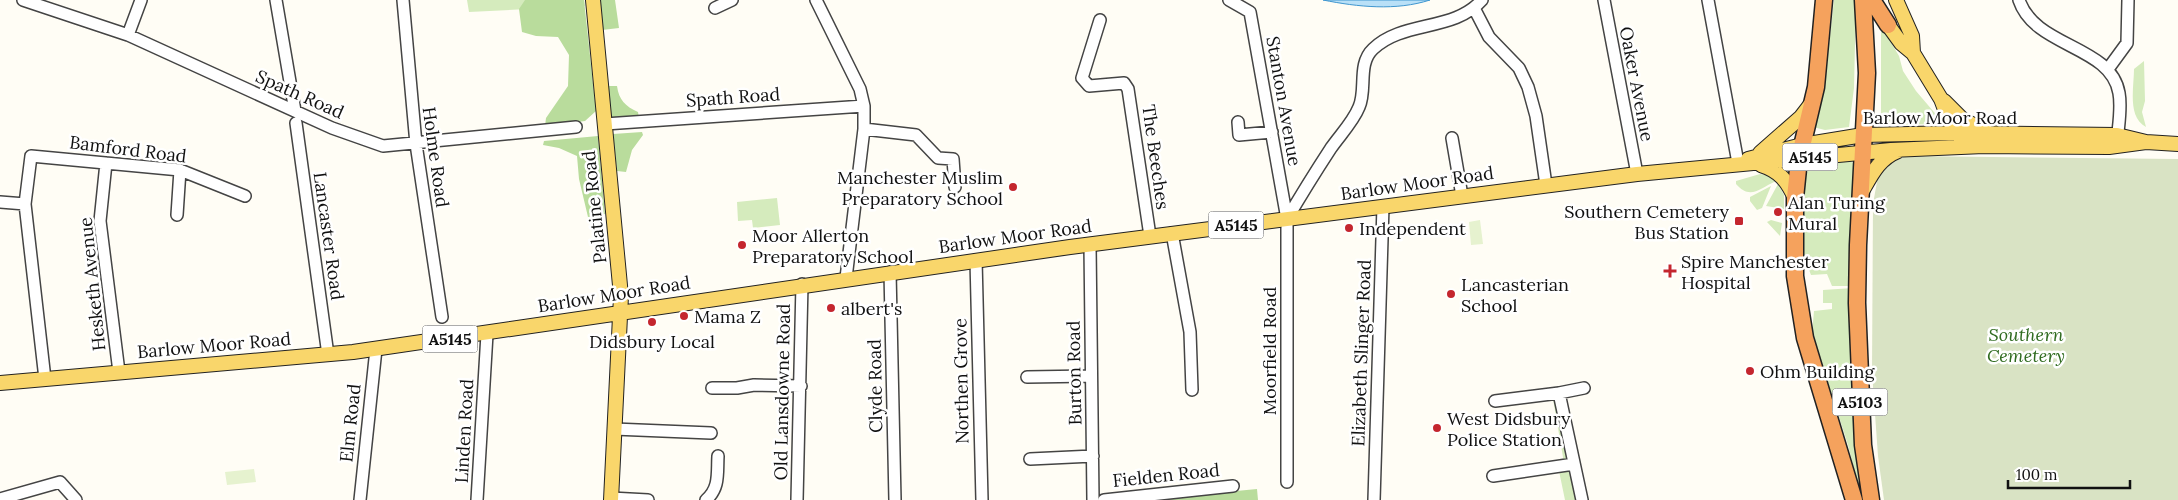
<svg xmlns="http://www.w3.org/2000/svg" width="2178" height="500" viewBox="0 0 2178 500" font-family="Lora,serif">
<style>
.green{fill:#d5ebbd}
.forest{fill:#b9dc9c}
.cemetery{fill:#d9e3c4}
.pitch{fill:#e6f2cf}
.water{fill:#b9e0f7;stroke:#3f96cf}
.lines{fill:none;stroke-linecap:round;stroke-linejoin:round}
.minor-casing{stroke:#444;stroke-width:14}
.major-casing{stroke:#222;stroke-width:16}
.highway-casing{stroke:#222;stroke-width:19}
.minor{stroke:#fff;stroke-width:11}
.major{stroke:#f9d66b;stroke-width:14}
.highway{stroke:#f5a25d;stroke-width:16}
.poi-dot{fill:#c4262e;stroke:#fff;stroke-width:2}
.labels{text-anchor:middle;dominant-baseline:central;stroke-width:5;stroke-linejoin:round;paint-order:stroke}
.shield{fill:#fff;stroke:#585858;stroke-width:1}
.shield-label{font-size:16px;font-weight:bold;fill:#111}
.street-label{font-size:18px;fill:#111;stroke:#fff}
.poi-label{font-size:18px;fill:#111;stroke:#fff;text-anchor:start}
.park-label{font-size:18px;font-style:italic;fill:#2f6b1f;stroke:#fff}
</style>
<rect width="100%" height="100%" fill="#fffdf5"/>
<path class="green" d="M467,0H584L585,6L469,12Z
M1834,0H1856L1854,88L1849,127L1825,130L1813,127L1827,62Z
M1883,29L1899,56L1903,71L1916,91L1939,118L1934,124L1886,125L1881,120V30Z
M2144,61L2145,101L2142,112L2146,127C2127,117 2134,87 2134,69Z
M1850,161L1856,165L1853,286H1832L1827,274L1811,275L1801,249L1805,174L1815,165Z
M1760,174L1769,176L1776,181C1759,189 1750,200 1736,184V181Z
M1778,184L1784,195V209L1766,206Z
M1771,186L1762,208L1757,210L1750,201V197Z
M777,198L780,225L753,228L752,220L738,221L737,202Z
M1771,220L1782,223L1780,236L1767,222Z
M1853,288L1866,495L1861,496L1848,445L1812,333L1814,311L1832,309V303H1823V290Z
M1553,399L1555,400L1568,459L1564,463Z
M1566,470L1571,472L1577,500H1565L1559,471Z"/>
<path class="forest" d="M525,0H584L596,111L585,121L545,126L546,118L568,86L569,55L558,37L536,36L522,32L519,9Z
M599,0H615L619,28L602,30Z
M608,86H617C619,100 625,106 638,112L639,118L611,121Z
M642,132L643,135L632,150L626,172L617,171L613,134Z
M598,136L605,214L588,217L579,179L577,156L559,148L543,145L544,141Z
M1257,489L1258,500H1143Z"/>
<path class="cemetery" d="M1908,156L2178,159V500H1884L1878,456L1872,372L1873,204L1878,176L1885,166L1895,159Z"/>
<path class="pitch" d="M1480,220L1483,244L1471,245L1469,222Z
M254,469L256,482L227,485L225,472Z"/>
<path class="water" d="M1323,0H1430C1396,11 1358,7 1323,0Z"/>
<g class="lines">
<g class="minor-casing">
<path id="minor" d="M23,0L128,35L332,128L383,146L576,127
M276,0L295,111
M403,0L416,144L442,317
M816,0L860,89L864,106V129L846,278
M1229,0L1250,12L1287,219V482
M1604,0L1637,174
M1708,0L1738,163
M2019,0C2035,48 2111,45 2119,93C2122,109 2118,127 2117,143
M715,8L732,0
M1474,8L1489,37L1519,68L1528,87L1536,116L1546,185
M1100,20L1082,78L1089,86L1124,83L1128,89L1150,236
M128,35L141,0
M2108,69L2127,43L2128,0
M1238,122L1239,135L1272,132
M296,123L328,355
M605,124L864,106
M864,129L916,135L938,158L953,159L955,187
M1452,138L1462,196
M106,163L100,221L119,372
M0,202L25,204
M177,215L180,170
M1287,219C1301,195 1316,171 1331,148C1340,135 1353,122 1359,107C1367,90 1357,64 1373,49C1403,20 1454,32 1482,0
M1172,233L1190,332L1192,390
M1090,245L1093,500
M976,260L982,500
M890,272L895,500
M1027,377L1091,376
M45,379L25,204L31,156L180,170L245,196
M712,388H737L754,385L801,386
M1559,393L1582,500
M1495,401L1559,393L1584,388
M614,429L711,433
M1030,459L1093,456
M1493,476L1574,464
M611,498L648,500
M0,499L60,482L76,500
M360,500L376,349
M477,500L487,334
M706,500C720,488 717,473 718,456
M797,500L802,284
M1104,500L1233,486
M1374,500L1383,206"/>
</g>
<g class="major-casing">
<path id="major" d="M593,0L621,296L611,500
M1896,0L1912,36L1913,53
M1888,25L1901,43L1913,53L1941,99L1949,120L1961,138
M1944,101L1962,119L1987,132
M1760,153L1801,117L1811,104
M1748,159L1802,145L1863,135L1957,133L2117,135L2146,142L2178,144
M1761,165C1780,171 1787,181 1795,198
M1861,193C1871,176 1878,159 1898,151
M0,383L353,352L1070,247L1637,174L1891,150L1984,146L2109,147L2146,142"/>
</g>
<g class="highway-casing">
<path id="highway" d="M1824,0L1816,87L1799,159L1795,198V276L1805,338L1854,500
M1863,0L1867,73L1858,245L1857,303L1863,445L1871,500
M1872,0L1888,25"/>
</g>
<use href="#minor" class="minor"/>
<use href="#major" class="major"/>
<use href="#highway" class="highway"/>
</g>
<g class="poi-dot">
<circle cx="1013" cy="187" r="5"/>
<circle cx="1778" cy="212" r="5"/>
<rect x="1734" y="216" width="10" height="10" rx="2.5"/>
<circle cx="1349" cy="228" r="5"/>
<circle cx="742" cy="245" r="5"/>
<path d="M1667.5 263.5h5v5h5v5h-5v5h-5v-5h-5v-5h5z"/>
<circle cx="1451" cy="294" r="5"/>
<circle cx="831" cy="308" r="5"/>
<circle cx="684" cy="316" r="5"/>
<circle cx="652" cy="322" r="5"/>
<circle cx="1750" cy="371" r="5"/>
<circle cx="1437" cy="428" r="5"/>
</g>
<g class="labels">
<g class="shield">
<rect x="1782.5" y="143.5" width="55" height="27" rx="4"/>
<rect x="1208.5" y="211.5" width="55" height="27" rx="4"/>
<rect x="422.5" y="325.5" width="55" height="27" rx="4"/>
<rect x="1832.5" y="388.5" width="55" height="27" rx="4"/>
</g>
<g class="shield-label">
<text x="1810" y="157">A5145</text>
<text x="1236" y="225">A5145</text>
<text x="450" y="339">A5145</text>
<text x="1860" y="402">A5103</text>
</g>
<g class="street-label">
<text transform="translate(1637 84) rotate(79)">Oaker Avenue</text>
<text transform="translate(300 94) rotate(24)">Spath Road</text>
<text transform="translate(733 97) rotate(-4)">Spath Road</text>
<text transform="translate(1284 101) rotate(80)">Stanton Avenue</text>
<text x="1940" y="117">Barlow Moor Road</text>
<text transform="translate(128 149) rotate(7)">Bamford Road</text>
<text transform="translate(436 157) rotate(82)">Holme Road</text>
<text transform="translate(1156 157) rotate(82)">The Beeches</text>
<text transform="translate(1417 183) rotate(-8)">Barlow Moor Road</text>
<text transform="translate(594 207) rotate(-96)">Palatine Road</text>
<text transform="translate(329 236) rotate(82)">Lancaster Road</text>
<text transform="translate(1015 236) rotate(-8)">Barlow Moor Road</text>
<text transform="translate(92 284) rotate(-96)">Hesketh Avenue</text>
<text transform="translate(614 294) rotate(-9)">Barlow Moor Road</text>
<text transform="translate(214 345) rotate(-5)">Barlow Moor Road</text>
<text transform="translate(1269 351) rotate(-90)">Moorfield Road</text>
<text transform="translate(1361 353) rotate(-88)">Elizabeth Slinger Road</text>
<text transform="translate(1074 373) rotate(-91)">Burton Road</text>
<text transform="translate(961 381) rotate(-91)">Northen Grove</text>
<text transform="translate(875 386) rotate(-91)">Clyde Road</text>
<text transform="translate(782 392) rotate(-89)">Old Lansdowne Road</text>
<text transform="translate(350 423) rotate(-84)">Elm Road</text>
<text transform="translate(464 431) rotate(-87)">Linden Road</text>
<text transform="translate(1166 475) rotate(-6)">Fielden Road</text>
</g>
<g class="poi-label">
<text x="1003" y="177" text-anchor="end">Manchester Muslim<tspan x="1003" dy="21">Preparatory School</tspan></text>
<text x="1788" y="202">Alan Turing<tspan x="1788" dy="21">Mural</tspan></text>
<text x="1729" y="211" text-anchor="end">Southern Cemetery<tspan x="1729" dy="21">Bus Station</tspan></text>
<text x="1359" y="228">Independent</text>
<text x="752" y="235">Moor Allerton<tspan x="752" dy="21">Preparatory School</tspan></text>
<text x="1681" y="261">Spire Manchester<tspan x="1681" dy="21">Hospital</tspan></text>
<text x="1461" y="284">Lancasterian<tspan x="1461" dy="21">School</tspan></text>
<text x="841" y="308">albert's</text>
<text x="694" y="316">Mama Z</text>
<text x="652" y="341" text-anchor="middle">Didsbury Local</text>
<text x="1760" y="371">Ohm Building</text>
<text x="1447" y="418">West Didsbury<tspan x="1447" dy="21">Police Station</tspan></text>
</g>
<g class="park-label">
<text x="2026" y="334">Southern<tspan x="2026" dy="21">Cemetery</tspan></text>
</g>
</g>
<path d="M2008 480v8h122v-8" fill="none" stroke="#111111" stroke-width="2.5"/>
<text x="2016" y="480" font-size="15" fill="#111111" stroke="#ffffff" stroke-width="4" paint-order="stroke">100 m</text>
</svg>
